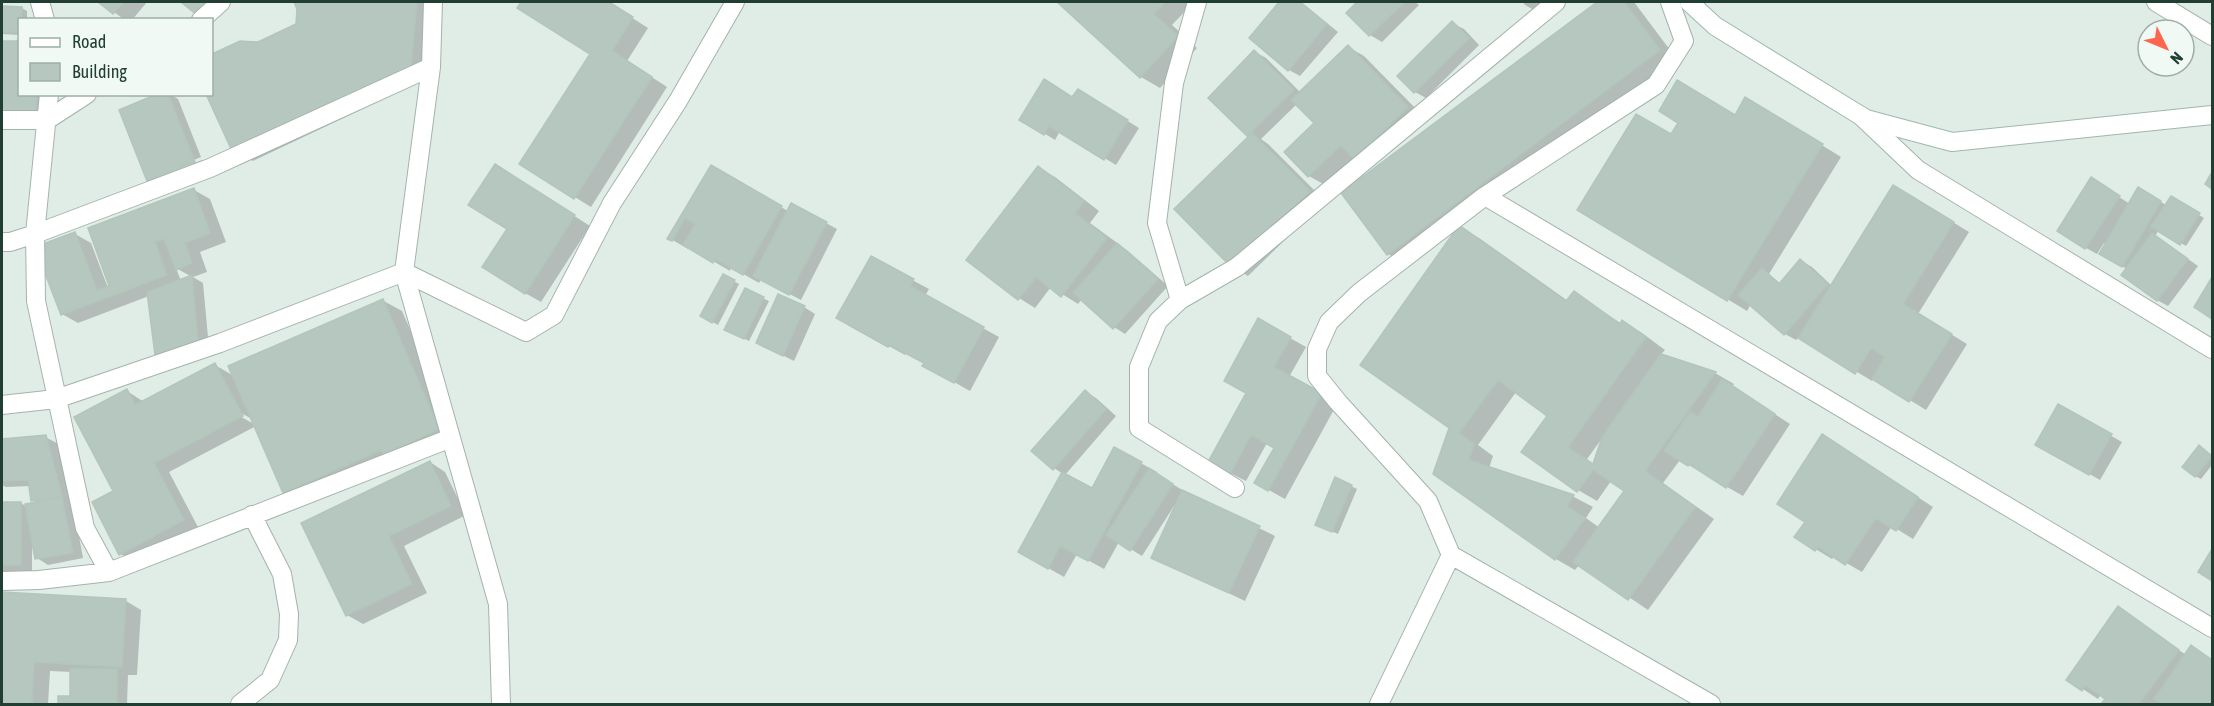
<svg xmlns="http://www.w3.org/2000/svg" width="2214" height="706" viewBox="0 0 2214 706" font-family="'Asap Condensed',sans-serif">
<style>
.shadow{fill:#0003;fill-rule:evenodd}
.building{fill:#b5c7be;stroke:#b2c6bc;stroke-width:1.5}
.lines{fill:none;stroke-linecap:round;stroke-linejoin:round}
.minor-casing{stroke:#a3b4ac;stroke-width:20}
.secondary-casing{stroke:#9eb9ac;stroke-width:20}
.minor{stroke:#fff;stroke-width:18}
.secondary{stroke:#fff;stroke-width:18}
</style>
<rect width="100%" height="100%" fill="#e0ece6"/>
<path class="shadow" d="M100,2H147L132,20H125Z
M296,2H437L430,77L253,161L233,150L212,94V56L240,42L258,44L297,25L299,9Z
M523,2H607L648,28L627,61L667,87L591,207L521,164L592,53L520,7Z
M1059,2H1194L1172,25L1197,48L1160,88L1141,77Z
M1281,2H1301L1338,32L1300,76L1289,70L1251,38Z
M1359,2H1415L1419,5L1382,42L1370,35L1348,13Z
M1523,2H1561L1541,14L1525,5Z
M1599,2H1634L1679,62L1407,265L1388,254L1343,194Z
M2,8H22L27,11V20H20V35L2,34Z
M1452,23L1464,29L1479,45L1426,98L1415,92Z
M20,42V94H47V122L2,123V43Z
M1348,47L1364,56L1423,116L1354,157L1325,185L1309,176L1316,123L1297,104L1261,139L1268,144L1325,201L1248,276L1233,267L1250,136L1210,98L1255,52L1266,58L1301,93Z
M161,94H170L178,99L201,157L154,177V180L202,160L206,168L160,186L148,180Z
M1089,97L1139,128L1116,165L1060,131L1055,140L1021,119L1073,99Z
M1765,110L1841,157L1769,274L1781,284L1801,261L1812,267L1832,286L1910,196L1969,232L1918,314L1967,344L1926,410L1874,378L1872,381L1799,337L1796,340L1785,334L1751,304L1747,311L1579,209L1671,136Z
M711,167L788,211L826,223L837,229L801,300L761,279L759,283L731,267L730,271L689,247L688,249L669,238Z
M1039,168L1055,177L1099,211L1090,223L1128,251L1168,286L1125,334L1114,327L1082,299L1078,304L1051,287L1035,308L1019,298Z
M511,175L590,226L541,302L525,293L509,229Z
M2102,186L2130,204L2139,189L2166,205L2171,198L2204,218L2186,246L2159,230L2155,236L2198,266L2168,306L2157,300L2127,269L2101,254L2106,245L2104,243L2097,254L2086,248Z
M194,190L210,199L226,242L200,252L207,272L193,277L203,283L209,348L167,360L156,354L149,296L78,323L62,314L75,234L91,243L108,288ZM176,268L192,277L181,281Z
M1460,227L1479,238L1568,301L1574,293L1622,324L1623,322L1642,333L1665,350L1660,355L1715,373L1734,384L1732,387L1790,424L1743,496L1680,460L1663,483L1714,519L1648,610L1580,564L1575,570L1556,559L1435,473L1451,427ZM1516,392L1549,415L1578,490L1597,501L1611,481L1626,491L1600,528L1586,518L1593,507L1574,497L1489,468L1493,456L1478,445ZM1603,437L1594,465L1587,459Z
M871,258L929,289L925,296L999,337L970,391L924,365L925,363L906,352L905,355L838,318Z
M723,276L739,284L718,325L702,316Z
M2212,280V317L2196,306Z
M746,290L769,301L749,341L732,332Z
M382,300L402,311L458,440L304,503L284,492L256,426L169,472L199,529L136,563L121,554L115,492L127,391L144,402L215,365L234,376ZM237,411L254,420V424L236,414Z
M804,307L815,314L794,361L758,343Z
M1258,320L1306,347L1289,377L1337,404L1285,499L1256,483L1276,448L1267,443L1246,481L1226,471L1248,393Z
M1085,392L1096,398L1116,416L1065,475L1092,490L1115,449L1157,472L1156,474L1184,491L1275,536L1245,601L1153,557L1176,507L1174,506L1142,556L1119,542L1104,569L1077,554L1064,577L1020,552L1063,474L1054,468Z
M2058,406L2122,442L2100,480L2037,444Z
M45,437L57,443L73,503L83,558L48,565L37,558L32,542V571H2V503H21L27,507L36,502L32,500L30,486L6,487L2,485V441Z
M1838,445L1933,507L1913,539L1892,526L1862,572L1834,556L1832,559L1796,537L1807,521Z
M2205,450L2212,457V465L2201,479L2195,476Z
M430,462L445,472L466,515L404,546L427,593L363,624L347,615L303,524Z
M1351,486L1357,489L1338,534L1322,527Z
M2,594L126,601L141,610L137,675H128L127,704H59V697L72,698V672L50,671L48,704H2Z
M2119,608L2186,655L2191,647L2212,660V704H2103L2107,699L2101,694L2098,699L2083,689Z"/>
<path class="building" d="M98,2H124L113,14Z
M181,2H209L197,15Z
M294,2H417L411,66L232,151L206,94H212V54L240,41L258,42L296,24L297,9Z
M521,2H609L633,17L612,51L652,77L574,199L519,164L590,54L517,8Z
M1057,2H1165L1154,14L1178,36L1140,78Z
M1279,2H1300L1327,24L1288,71L1249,38Z
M1357,2H1405L1369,36L1346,13Z
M1597,2H1624L1660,50L1387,255L1341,193Z
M2,6L22,7L20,32H2Z
M1452,21L1469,38L1414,93L1397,76Z
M2,41H20V94H36V116L2,117Z
M1348,45L1408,107L1354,159L1341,145L1308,177L1284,152L1314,123L1291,100Z
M1254,50L1294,90L1247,136L1208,98Z
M1044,79L1072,97L1078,89L1128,120L1104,160L1049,126L1044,135L1019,120Z
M1677,80L1735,115L1745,97L1823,144L1727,301L1577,210L1636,114L1671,134L1678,123L1659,111Z
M157,94H168L195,162L147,181L119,110Z
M1252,133L1310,191L1232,268L1174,209Z
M495,164L575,215L525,294L482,267L507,229L468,205Z
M711,165L782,206L743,275L715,259L713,263L683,245L695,224L685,218L672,241L667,239Z
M1038,166L1084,201L1075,213L1107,238L1061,297L1036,277L1018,300L966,260Z
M2212,172V189L2205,184Z
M2091,177L2120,196L2085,249L2057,231Z
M1893,185L1954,222L1903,304L1952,334L1909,402L1872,379L1885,357L1871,348L1855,374L1798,338Z
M2138,187L2161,201L2122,267L2099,254Z
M194,188L210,233L185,243L192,263L176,270L164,239L155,242L167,275L61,315L35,247L75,232L97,290L109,286L88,228Z
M2171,196L2200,213L2180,245L2151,227Z
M791,203L827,222L789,295L753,276Z
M1459,225L1566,301L1574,291L1620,324L1622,320L1646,337L1568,447L1593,464L1602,437L1661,354L1716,372L1645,471L1695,507L1628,600L1573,562L1624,491L1593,470L1577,492L1521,452L1547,416L1498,380L1459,433L1474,444L1469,460L1574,495L1567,506L1585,518L1555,560L1433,474L1449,428L1360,365Z
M2152,233L2188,259L2157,301L2121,275Z
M1117,243L1158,279L1113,329L1073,293Z
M871,256L914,279L910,286L984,327L954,383L922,366L924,363L890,345L888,347L836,318Z
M1800,259L1828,284L1784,335L1738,295L1762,268L1779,284Z
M723,274L735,280L712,323L700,316Z
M192,275L198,342L155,355L147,292Z
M2212,277V319L2194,307Z
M745,288L764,297L744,339L724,330Z
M778,294L805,306L783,356L756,343Z
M383,299L439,429L383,454L381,450L283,493L228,366Z
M1258,318L1291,337L1274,367L1322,393L1268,491L1254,483L1274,448L1251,435L1230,474L1208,462L1246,393L1224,381Z
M215,363L243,416L154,463L184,520L119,555L92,502L113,491L74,417L127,389L135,405Z
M1722,379L1775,414L1726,488L1689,464L1688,466L1664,451L1690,412L1698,417Z
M1085,390L1106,409L1053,470L1031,451Z
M2058,404L2112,434L2089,475L2035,445Z
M1822,434L1918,497L1896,531L1876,518L1845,565L1818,547L1815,551L1794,537L1805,522L1777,504Z
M46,435L62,496L31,501L28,480L2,481V439Z
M2199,445L2212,456L2195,477L2182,467Z
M1114,447L1142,462L1088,561L1060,546L1048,569L1018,552L1062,472L1092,488Z
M430,461L451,506L389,536L412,584L346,616L301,523Z
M1149,468L1173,484L1130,551L1106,535Z
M1335,477L1352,485L1332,532L1315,525Z
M1182,490L1260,526L1229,593L1151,558Z
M62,497L73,553L35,559L25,504Z
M2,502H21V565H2Z
M2212,549V581L2198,572Z
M2,592L126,599L122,667L34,662L32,704H2Z
M2118,606L2179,650L2139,704H2101L2105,699L2085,685L2082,691L2066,680Z
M2191,645L2212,660V704H2162L2154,699Z
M70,669H117V704H58V696H70Z"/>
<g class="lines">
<g class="minor-casing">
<path id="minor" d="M40,2L45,20
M433,2L431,67L404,272L498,604L501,704
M1197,2L1174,83L1157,223L1180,300L1237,267L1556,2
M1670,2L1684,41L1656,85L1485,196L1359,293L1329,322L1317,349V376L1338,402L1428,501L1451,555L1711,704
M2156,2L2212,36
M201,20L221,2
M49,94L35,234L36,301L85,528L109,572
M1861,116L1918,170L2212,349
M2,120H47L87,94
M1485,196L2212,628
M2,242H10L35,234L210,168L431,67
M1180,300L1158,321L1139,367V428L1235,488
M2,405L56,399L220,343L404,272L526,332L554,315L612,203L678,101L735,2
M2,581L39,580L109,572L451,438
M240,704L270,680L288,640L289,614L282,574L252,515
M1379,704L1451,555"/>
</g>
<g class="secondary-casing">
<path id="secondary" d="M1689,2L1715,26L1866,119L1952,142L2212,115"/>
</g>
<use href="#minor" class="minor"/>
<use href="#secondary" class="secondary"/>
</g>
<rect width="2214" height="706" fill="none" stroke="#203e32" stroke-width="6"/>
<rect x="18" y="18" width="195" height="78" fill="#f1f9f4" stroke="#9daea6" stroke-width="1.5"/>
<rect x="30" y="38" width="30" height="9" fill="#ffffff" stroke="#9daea6" stroke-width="1.5"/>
<text x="72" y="48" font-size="18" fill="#203e32">Road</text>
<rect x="30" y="63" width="30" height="18" fill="#b5c7be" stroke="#9daea6" stroke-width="1.5"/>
<text x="72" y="78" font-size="18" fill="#203e32">Building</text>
<g transform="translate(2166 48) rotate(133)"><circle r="28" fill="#f1f9f4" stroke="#9daea6" stroke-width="1.5"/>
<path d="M0-4.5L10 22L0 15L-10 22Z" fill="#fc664f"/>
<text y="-9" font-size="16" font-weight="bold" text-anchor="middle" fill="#203e32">N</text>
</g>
</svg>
